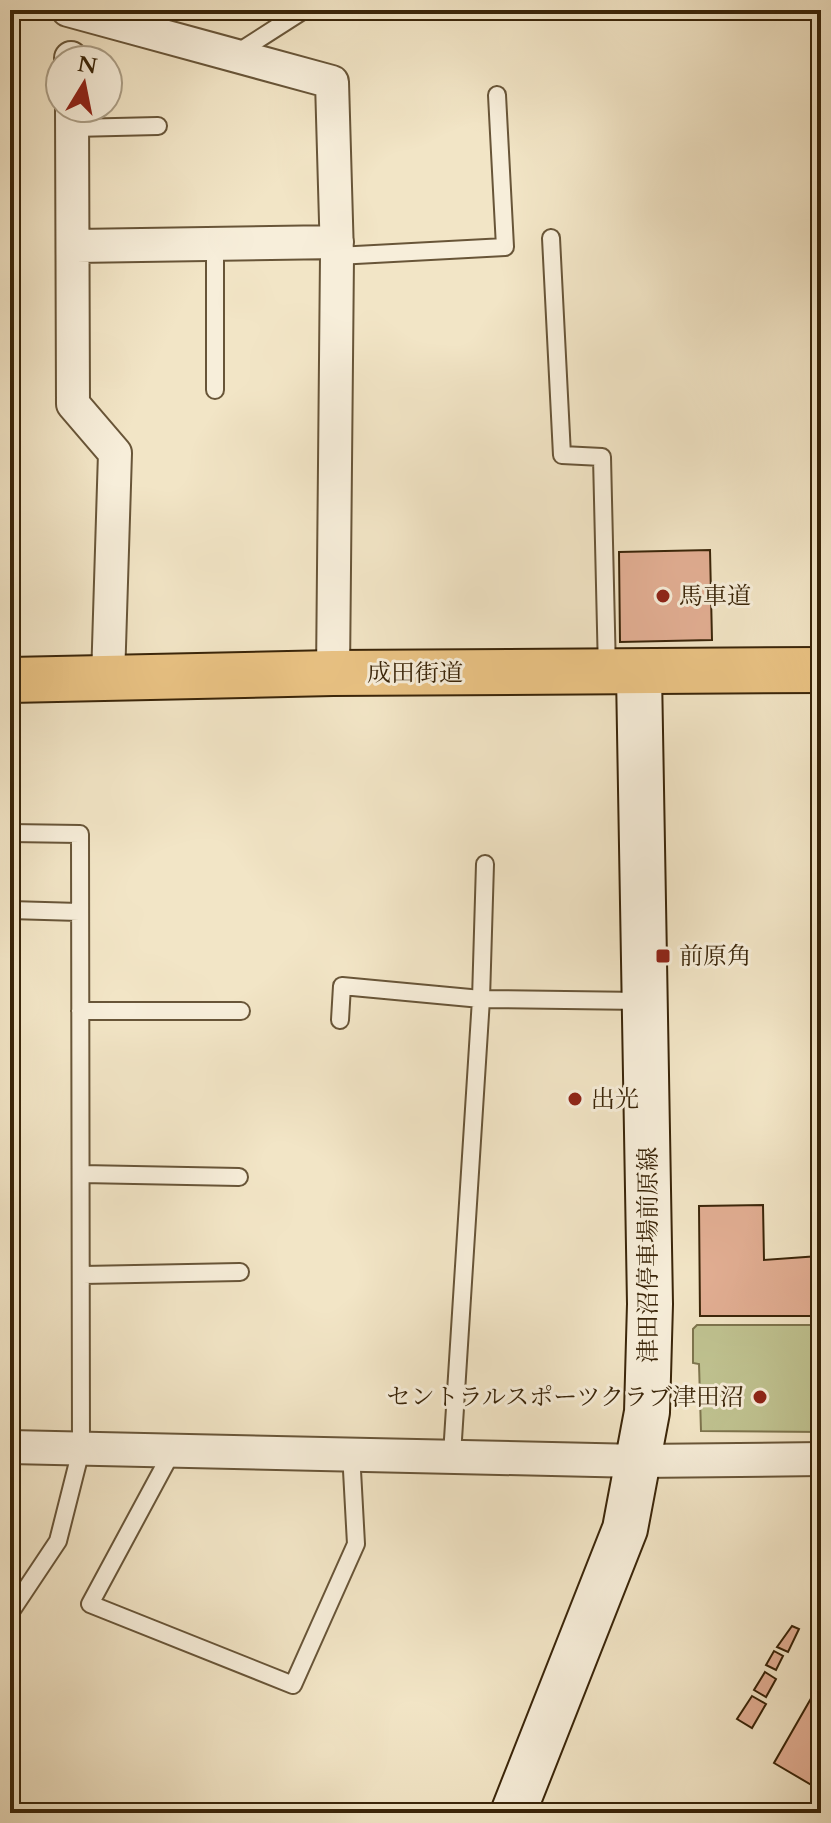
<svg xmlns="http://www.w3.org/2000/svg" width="831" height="1823" viewBox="0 0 831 1823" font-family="Cardo,'Noto Serif JP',serif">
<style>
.green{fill:#c0c391;stroke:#7d744d;stroke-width:2}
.building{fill:#e2ae93;stroke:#3a2509;stroke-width:2}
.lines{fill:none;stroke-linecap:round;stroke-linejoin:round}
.service-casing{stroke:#685538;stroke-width:20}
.minor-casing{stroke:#685538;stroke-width:36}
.secondary-casing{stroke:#3a2509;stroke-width:48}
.trunk-casing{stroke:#3a2509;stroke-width:48}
.service{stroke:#f7eeda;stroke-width:16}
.minor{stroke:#f7eeda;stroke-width:32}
.secondary{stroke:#f7eeda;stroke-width:44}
.trunk{stroke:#e9c283;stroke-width:44}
.poi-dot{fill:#8f2418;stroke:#f7eeda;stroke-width:3}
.labels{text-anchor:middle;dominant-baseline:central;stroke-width:6;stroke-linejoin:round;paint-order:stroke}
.poi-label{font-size:24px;fill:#3a2509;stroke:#f7eeda;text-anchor:start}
.street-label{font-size:24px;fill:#3a2509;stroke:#f7eeda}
</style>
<rect width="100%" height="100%" fill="#f2e5c6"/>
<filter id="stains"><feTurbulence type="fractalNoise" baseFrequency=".0025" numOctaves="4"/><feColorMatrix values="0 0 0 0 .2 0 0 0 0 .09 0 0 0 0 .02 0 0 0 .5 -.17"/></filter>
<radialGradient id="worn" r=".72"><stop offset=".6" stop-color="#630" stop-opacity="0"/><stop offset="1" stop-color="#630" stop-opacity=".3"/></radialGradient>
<path class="green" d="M697,1325H821V1432L701,1431L699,1364L693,1363V1329Z"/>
<path class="building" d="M710,550L712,640L620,642L619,552Z
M763,1205L764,1260L819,1256L821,1247V1316H700L699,1206Z
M792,1626L799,1629L788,1652L777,1647Z
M774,1651L783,1656L776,1670L766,1665Z
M765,1672L776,1679L766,1697L754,1690Z
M821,1681V1789L820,1790L774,1763Z
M752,1696L766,1704L752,1728L737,1719Z"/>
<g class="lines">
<g class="service-casing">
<path id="service" d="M237,53L304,10
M73,128L158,126
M551,238L562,455L602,457L607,671
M337,256L505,247L497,95
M215,390V243
M10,833L80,834L81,1450L58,1541L10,1613
M10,910L79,912
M80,1011H241
M340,1020L342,986L481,999L642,1001
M82,1174L239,1177
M83,1275L240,1272
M173,1450L90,1604L293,1685L356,1544L351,1452
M452,1455L481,999L485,864"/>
</g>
<g class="minor-casing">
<path id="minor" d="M68,10L332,82L337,256L333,673
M71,58V60
M72,108L73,404L115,453L108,679
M76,246L337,242
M10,1447L639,1461L821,1459"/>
</g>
<g class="secondary-casing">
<path id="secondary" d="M513,1813L625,1529L647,1412L650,1304L639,674"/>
</g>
<g class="trunk-casing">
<path id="trunk" d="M10,680L333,673L821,670"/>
</g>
<use href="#service" class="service"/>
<use href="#minor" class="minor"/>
<use href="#secondary" class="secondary"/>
<use href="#trunk" class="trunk"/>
</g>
<g class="poi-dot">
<circle cx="663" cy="596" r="8"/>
<rect x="655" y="948" width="16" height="16" rx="4"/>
<circle cx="575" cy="1099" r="8"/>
<circle cx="760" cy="1397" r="8"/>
</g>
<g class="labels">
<g class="poi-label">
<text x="679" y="596">馬車道</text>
<text x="679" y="956">前原角</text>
<text x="591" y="1099">出光</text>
<text x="744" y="1397" text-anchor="end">セントラルスポーツクラブ津田沼</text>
</g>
<g class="street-label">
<text x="415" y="673">成田街道</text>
<text transform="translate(648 1255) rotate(-90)">津田沼停車場前原線</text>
</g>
</g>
<rect width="831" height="1823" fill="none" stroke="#f2e5c6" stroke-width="40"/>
<rect x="12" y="12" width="807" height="1799" fill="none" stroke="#3a2509" stroke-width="4"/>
<rect x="20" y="20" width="791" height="1783" fill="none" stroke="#3a2509" stroke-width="2"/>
<g transform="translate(84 84) rotate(10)"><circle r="38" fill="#f7eeda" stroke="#ab9e86" stroke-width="2"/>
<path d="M0-6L14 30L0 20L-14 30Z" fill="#8f2418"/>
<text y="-12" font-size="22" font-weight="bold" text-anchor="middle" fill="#3a2509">N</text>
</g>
<rect width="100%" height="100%" filter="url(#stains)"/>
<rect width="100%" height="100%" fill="url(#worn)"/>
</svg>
